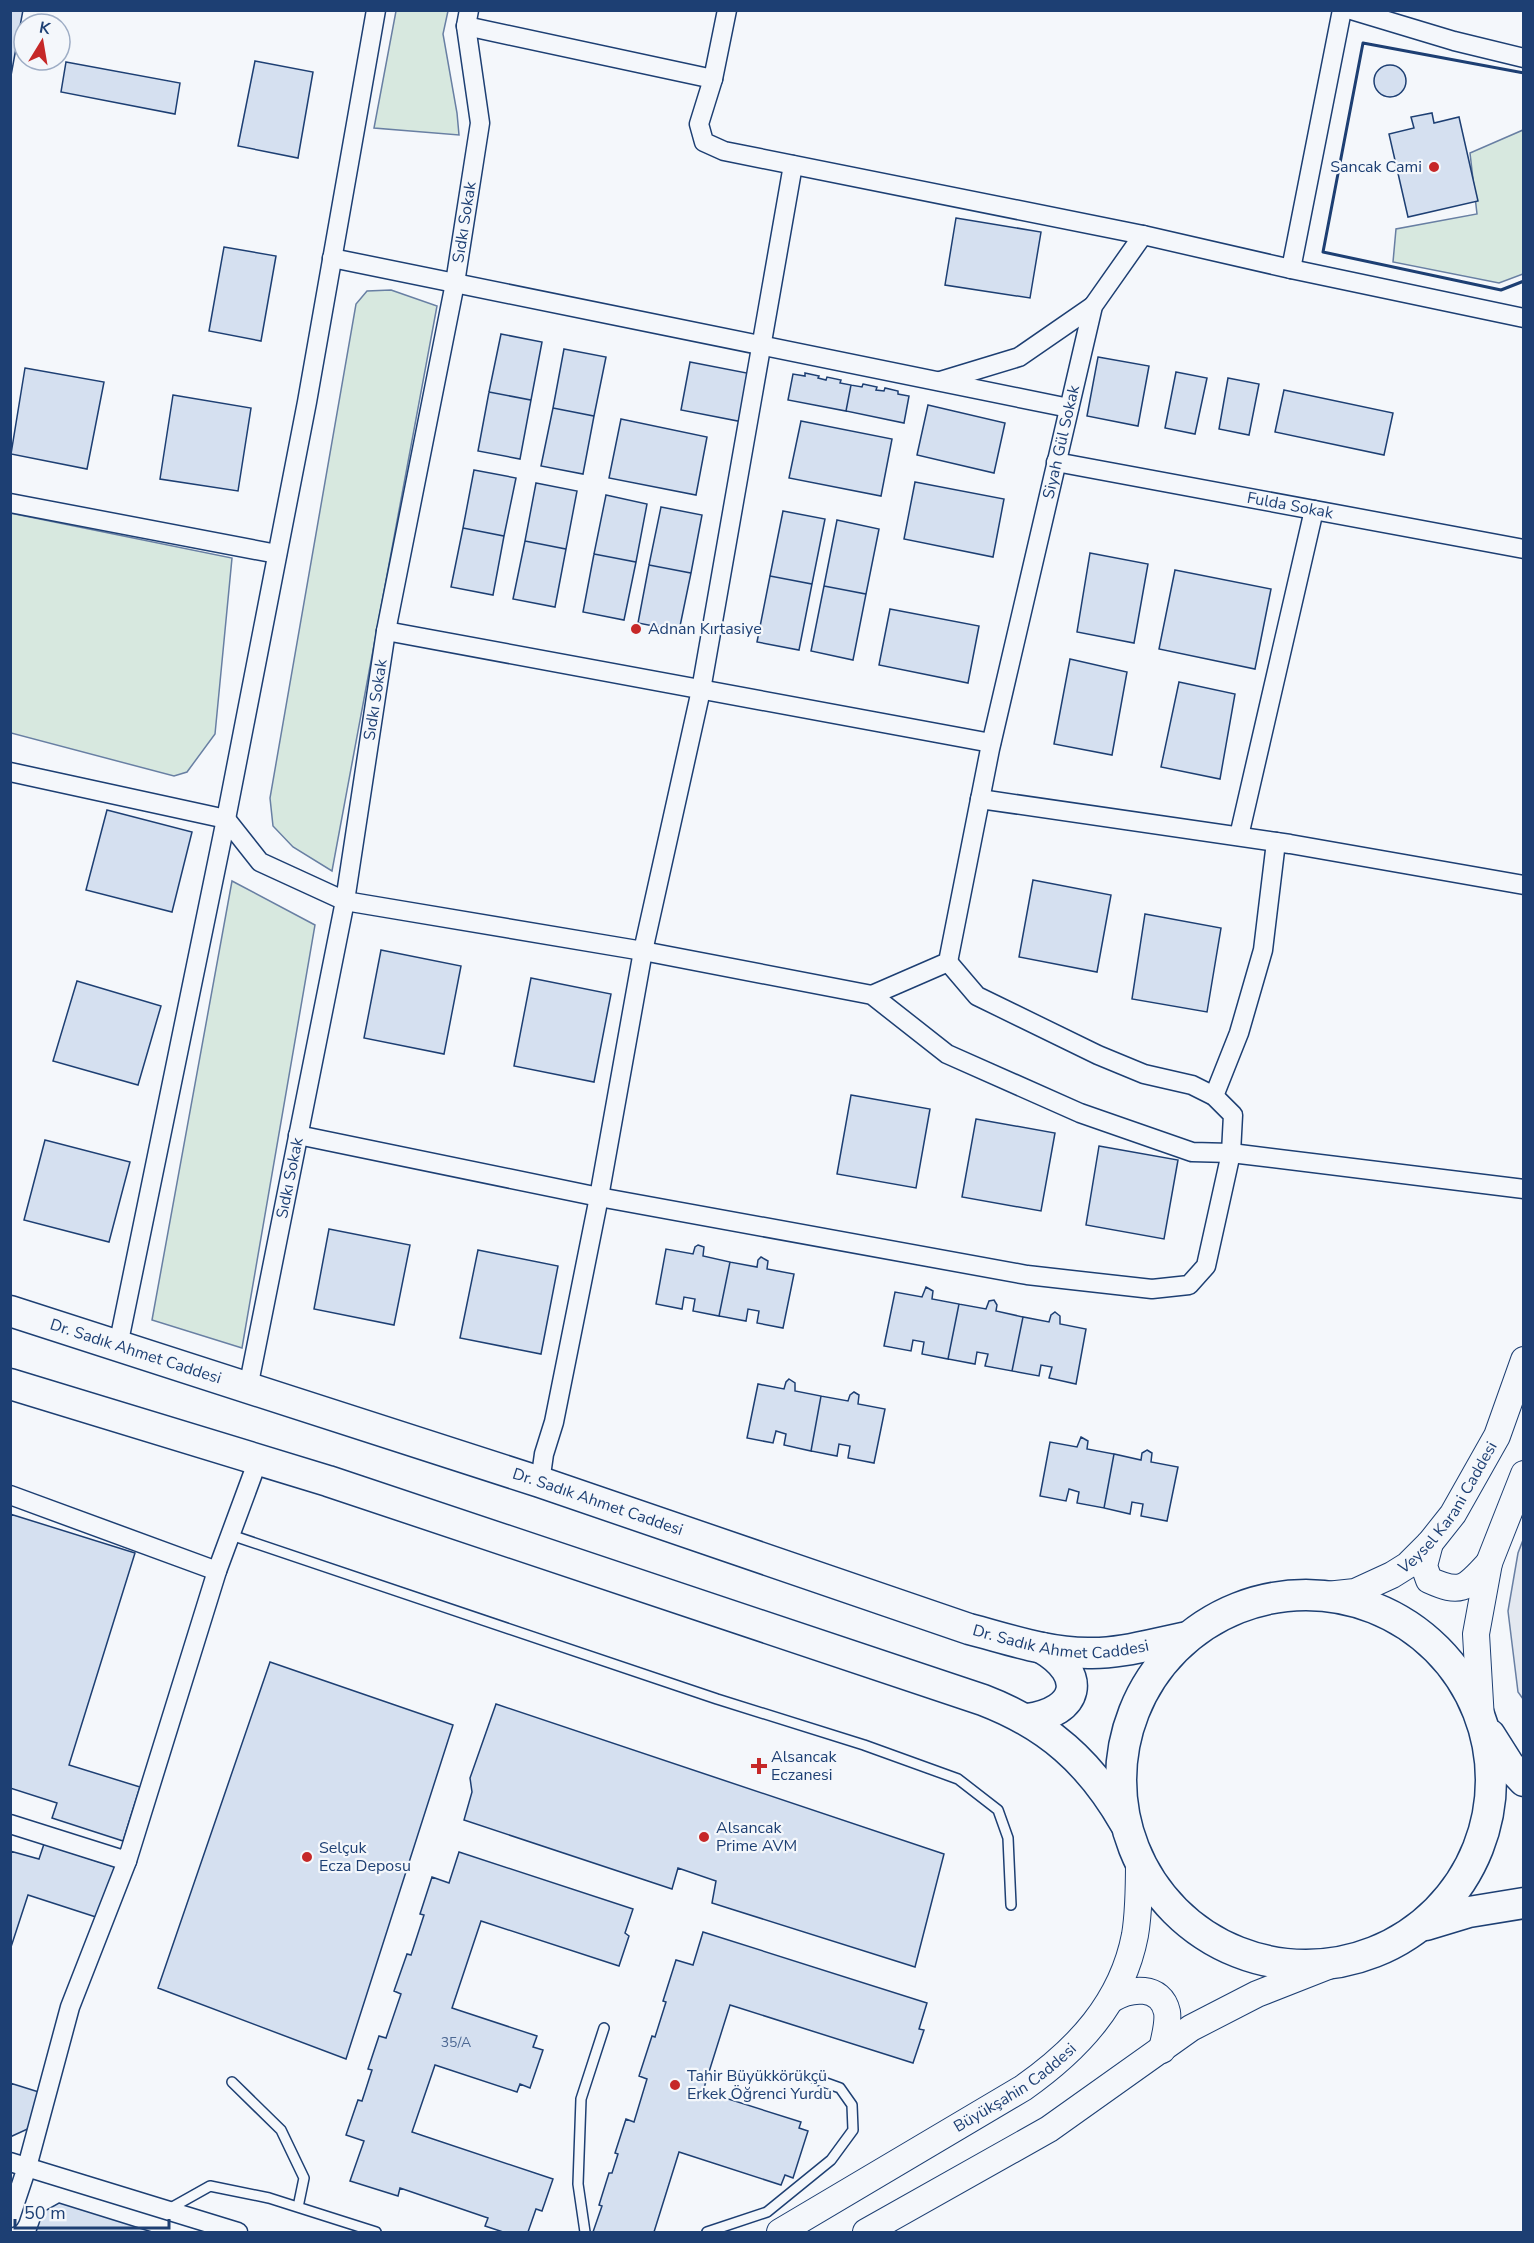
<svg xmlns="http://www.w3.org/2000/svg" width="1534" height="2243" viewBox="0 0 1534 2243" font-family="'Nunito Sans',sans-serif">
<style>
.green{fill:#d7e8df;stroke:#687fa3;stroke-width:1.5}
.parking{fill:#e3e8f0;stroke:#687fa3;stroke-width:1.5}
.building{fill:#d5e0f0;stroke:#1d3f73;stroke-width:1.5}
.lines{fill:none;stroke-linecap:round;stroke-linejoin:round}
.lane-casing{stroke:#1d3f73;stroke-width:12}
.street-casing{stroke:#1d3f73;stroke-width:21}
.secondary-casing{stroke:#1d3f73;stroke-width:28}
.primary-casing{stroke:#1d3f73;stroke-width:33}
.lane{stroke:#f4f7fb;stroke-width:9}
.street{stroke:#f4f7fb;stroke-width:18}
.secondary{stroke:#f4f7fb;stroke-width:26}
.primary{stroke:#f4f7fb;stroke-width:30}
.wall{stroke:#1d3f73;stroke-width:3}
.poi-dot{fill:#c62828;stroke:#f4f7fb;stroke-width:2}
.labels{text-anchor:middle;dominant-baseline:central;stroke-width:4.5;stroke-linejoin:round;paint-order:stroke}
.number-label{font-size:14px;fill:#4b6792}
.poi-label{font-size:16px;fill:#1d3f73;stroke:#f4f7fb;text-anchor:start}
.street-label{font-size:16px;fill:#1d3f73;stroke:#f4f7fb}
</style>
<rect width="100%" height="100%" fill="#f4f7fb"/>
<path class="green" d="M396,11H448L443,34L457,113L459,135L374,128Z
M1523,130V274L1499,283L1393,262L1396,229L1477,214L1470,153Z
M391,290L437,306L332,871L293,847L273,826L270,798L356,304L367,291Z
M10,513L232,558L215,734L187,772L174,776L11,733Z
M232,881L315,925L242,1348L152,1320Z"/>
<path class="parking" d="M1523,1540V1699L1518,1692L1508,1611L1518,1553Z"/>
<path class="building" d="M10,10H23L10,81Z
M255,61L313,72L298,158L238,146Z
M66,62L180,83L175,114L61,92Z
M1374 81a16 16 0 1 1 32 0a16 16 0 1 1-32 0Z
M1432,113L1434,123L1459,117L1478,201L1408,217L1389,134L1414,128L1411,117Z
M956,218L1041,232L1030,298L945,285Z
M224,247L276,256L261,341L209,331Z
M501,334L542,342L531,400L489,392Z
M564,349L606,357L594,416L553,408Z
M1098,357L1149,366L1138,426L1087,416Z
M690,362L752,374L743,422L681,410Z
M25,368L104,382L87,469L11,454Z
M1176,372L1207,378L1195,434L1165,428Z
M805,373L819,376L818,378L826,380L827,377L841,380L840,383L851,385L846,411L788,400L793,374L805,376Z
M1228,378L1259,384L1249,435L1219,429Z
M863,384L877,387L876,390L884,391L885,388L898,391V394L909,396L904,423L846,411L851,385L862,387Z
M1284,390L1393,413L1384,455L1275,432Z
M489,392L531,400L520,459L478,451Z
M173,395L251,408L238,491L160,479Z
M928,405L1005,423L994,473L917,455Z
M553,408L594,416L583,474L541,466Z
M621,419L707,437L696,495L609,478Z
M801,421L892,439L881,496L789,478Z
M474,470L516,478L504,536L463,528Z
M915,482L1004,499L993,557L904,539Z
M536,483L577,491L566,549L525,541Z
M606,495L647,504L636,562L594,554Z
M661,507L702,515L691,573L649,565Z
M783,511L825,519L812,584L770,576Z
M837,520L879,529L866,594L824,586Z
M463,528L504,536L493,595L451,587Z
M525,541L566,549L555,607L513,599Z
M1090,553L1148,564L1134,643L1077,632Z
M594,554L636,562L624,620L583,612Z
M649,565L691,573L679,631L638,623Z
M1175,570L1271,589L1255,669L1159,649Z
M770,576L812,584L799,650L757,642Z
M824,586L866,594L853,660L811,651Z
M890,609L979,626L968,683L879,665Z
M1070,659L1127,672L1112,755L1054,744Z
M1179,682L1235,694L1220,779L1161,767Z
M107,810L192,832L172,912L86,890Z
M1033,880L1111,895L1097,972L1019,957Z
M1145,914L1221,928L1207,1012L1132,999Z
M381,950L461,966L444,1054L364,1038Z
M531,978L611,994L594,1082L514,1066Z
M77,981L161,1006L138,1085L53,1061Z
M851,1095L930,1109L916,1188L837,1174Z
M976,1119L1055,1133L1041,1211L962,1197Z
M45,1140L130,1162L109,1242L24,1220Z
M1099,1146L1178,1160L1164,1239L1086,1225Z
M329,1229L410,1245L394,1325L314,1309Z
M698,1245L704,1247L703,1256L730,1262L719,1316L693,1311L695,1299L684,1297L682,1309L656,1304L666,1249L693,1254L695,1247Z
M478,1250L558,1266L541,1354L460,1338Z
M761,1257L768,1261L767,1269L794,1274L783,1328L757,1323L759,1311L748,1309L746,1321L719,1316L730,1262L757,1267L758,1260Z
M926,1287L933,1291L932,1299L959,1304L948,1359L922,1354L924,1342L913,1340L911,1351L884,1346L895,1292L922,1297Z
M994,1300L997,1305L996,1311L1023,1317L1012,1371L985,1366L988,1354L977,1352L975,1364L948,1359L959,1304L986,1309L989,1301Z
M1055,1312L1060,1316V1324L1086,1329L1076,1384L1049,1378L1052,1367L1041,1365L1039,1376L1012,1371L1023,1317L1049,1322L1051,1315Z
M789,1379L795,1383V1391L821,1396L811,1451L784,1445L786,1434L776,1431L773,1443L747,1438L758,1384L784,1389L786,1382Z
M854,1392L859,1395L858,1404L885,1409L874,1463L848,1458L850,1446L839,1444L837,1456L811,1451L821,1396L848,1401L850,1395Z
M1081,1437L1088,1441L1087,1449L1114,1454L1104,1508L1077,1503L1079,1492L1069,1489L1066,1501L1040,1496L1050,1442L1077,1447Z
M1147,1450L1152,1453L1151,1462L1178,1467L1167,1521L1141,1516L1143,1504L1132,1502L1130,1514L1104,1508L1114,1454L1141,1460L1142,1453Z
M10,1514L135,1553L69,1765L140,1787L123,1841L52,1818L57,1803L10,1788Z
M270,1662L453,1725L346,2059L158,1988Z
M496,1704L944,1854L915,1967L712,1903L716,1881L678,1868L672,1889L464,1820L472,1792L470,1778Z
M44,1844L115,1867L99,1918L28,1895L10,1950V1851L39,1859Z
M459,1852L633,1909L625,1933L629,1936L619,1966L481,1921L452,2008L537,2036L533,2047L543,2050L530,2088L520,2084L517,2092L435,2065L412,2132L553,2179L542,2211L536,2209L528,2232H503L485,2226L488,2218L400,2188L398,2196L350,2181L364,2141L346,2135L358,2100L362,2101L372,2070L368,2069L379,2036L386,2038L401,1994L394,1991L407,1954L411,1955L424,1915L420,1914L432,1877L449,1883Z
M703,1932L927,2003L919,2029L924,2030L913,2063L730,2005L703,2091L801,2122L799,2128L808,2131L793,2178L785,2175L781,2185L679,2152L654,2232H593L602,2206L599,2205L609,2173H612L618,2154L615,2153L626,2119L634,2122L647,2079L639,2076L652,2036L655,2037L666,2002L663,2001L676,1960L693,1965Z
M10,2083L42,2093L32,2127L10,2137Z
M59,2203L152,2232H36L43,2212Z"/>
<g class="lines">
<g class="lane-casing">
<path id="lane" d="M231,1535L717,1699L864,1745L958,1779L998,1810L1008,1838L1011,1905
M232,2082L281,2130L304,2178L298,2207
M169,2209L210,2186L269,2198L376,2232
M585,2232L578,2184L581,2099L604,2028
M707,2232L767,2212L831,2160L853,2130L852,2105L840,2088L815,2079"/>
</g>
<g class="street-casing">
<g id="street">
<path d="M727,10L713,79L699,124L704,142L724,151L1143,235L1291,269L1524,318"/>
<path d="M1351,10L1454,41L1524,58"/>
<path d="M466,26L713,79"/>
<path d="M332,258L1069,408"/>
<path d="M1291,269L1342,10"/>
<path d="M940,381L1019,357L1093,306"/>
<path id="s1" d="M1056,462L1524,549"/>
<path d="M10,503L277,554"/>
<path d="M386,631L991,743"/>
<path d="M10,772L226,819L260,862L345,901L643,951L872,995L947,1054L1080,1113L1192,1152L1231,1153L1524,1189"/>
<path d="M980,799L1290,844L1524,885"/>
<path d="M1239,836L1314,510"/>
<path id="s2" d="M872,995L948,962L990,749L1093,306L1143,235"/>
<path d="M1214,1096L1239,1033L1263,950L1276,842"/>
<path d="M298,1135L599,1197L1027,1275L1152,1289L1189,1285L1206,1266L1231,1153L1233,1115L1214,1096L1192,1085L1144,1074L1098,1055L977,996L948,962"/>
<path d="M118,1346L226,819L307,402L376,10"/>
<path id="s3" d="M248,1388L345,901L386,631L455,283L480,123L466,26L469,10"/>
<path d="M540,1482L544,1454L554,1422L599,1197L643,951L701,690L793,165"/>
<path d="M10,1495L217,1571"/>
<path d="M10,1824L127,1861L217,1571L258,1460"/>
<path d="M10,2162L238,2232"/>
<path d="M10,2218L27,2167L70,2007L127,1861"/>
</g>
</g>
<g class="secondary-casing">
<g id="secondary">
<path d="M1430,1543L1424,1566L1429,1580C1462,1595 1466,1588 1489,1563"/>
<path id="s4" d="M1317,1596L1355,1592L1392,1575L1408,1565L1430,1543L1453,1514L1497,1436L1524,1360"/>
<path d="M1481,1720L1476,1634L1489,1563L1524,1474"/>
<path d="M1112,1999C1130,1988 1161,1984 1167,2012C1169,2024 1164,2038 1162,2050"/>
<path id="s5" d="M780,2232L1023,2088C1077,2050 1122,2003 1135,1935C1139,1911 1139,1886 1139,1861"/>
<path d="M866,2232L1049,2129L1191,2028L1257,1994L1336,1963"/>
</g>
</g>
<g class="primary-casing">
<g id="primary">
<path id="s6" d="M10,1311L540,1482L969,1629C1008,1639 1047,1653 1088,1653C1122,1654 1155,1643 1188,1637"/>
<path d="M10,1384L328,1481L983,1700C1048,1725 1090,1762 1125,1823"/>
<circle cx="1306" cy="1780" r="185"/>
<path d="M1027,1719C1079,1712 1088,1675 1042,1648"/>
<path d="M1490,1735L1509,1765L1524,1781"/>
<path d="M1426,1925L1469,1912L1524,1903"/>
</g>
</g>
<use href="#lane" class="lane"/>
<use href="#street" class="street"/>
<use href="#secondary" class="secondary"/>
<use href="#primary" class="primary"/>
<path class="wall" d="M1524,73L1363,43L1323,252L1501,290L1524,281"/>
</g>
<g class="poi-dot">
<circle cx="1434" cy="167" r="6"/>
<circle cx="636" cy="629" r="6"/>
<path d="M756 1757h6v6h6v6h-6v6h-6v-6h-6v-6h6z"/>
<circle cx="704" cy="1837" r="6"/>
<circle cx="307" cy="1857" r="6"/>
<circle cx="675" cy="2085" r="6"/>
</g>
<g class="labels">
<g class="number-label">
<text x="456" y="2042">35/A</text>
</g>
<g class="poi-label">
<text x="1422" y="167" text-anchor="end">Sancak Cami</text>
<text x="648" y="629">Adnan Kırtasiye</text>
<text x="771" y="1757">Alsancak<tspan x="771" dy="18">Eczanesi</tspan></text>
<text x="716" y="1828">Alsancak<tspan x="716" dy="18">Prime AVM</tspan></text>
<text x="319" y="1848">Selçuk<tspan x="319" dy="18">Ecza Deposu</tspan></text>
<text x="687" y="2076">Tahir Büyükkörükçü<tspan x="687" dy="18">Erkek Öğrenci Yurdu</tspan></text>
</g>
<g class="street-label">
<text stroke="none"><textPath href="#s3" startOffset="1186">Sıdkı Sokak</textPath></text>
<text stroke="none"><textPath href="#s2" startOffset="615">Siyah Gül Sokak</textPath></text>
<text stroke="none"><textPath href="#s1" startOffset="238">Fulda Sokak</textPath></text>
<text stroke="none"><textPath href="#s3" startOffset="700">Sıdkı Sokak</textPath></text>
<text stroke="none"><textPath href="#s3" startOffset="214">Sıdkı Sokak</textPath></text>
<text stroke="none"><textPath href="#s6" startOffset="132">Dr. Sadık Ahmet Caddesi</textPath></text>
<text stroke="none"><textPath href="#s6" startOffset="618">Dr. Sadık Ahmet Caddesi</textPath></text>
<text stroke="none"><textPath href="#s4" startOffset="168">Veysel Karani Caddesi</textPath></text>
<text stroke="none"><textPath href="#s6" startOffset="1104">Dr. Sadık Ahmet Caddesi</textPath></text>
<text stroke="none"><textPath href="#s5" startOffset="276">Büyükşahin Caddesi</textPath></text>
</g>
</g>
<rect width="1534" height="2243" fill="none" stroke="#1d3f73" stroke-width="24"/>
<g transform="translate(42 42) rotate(11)"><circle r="28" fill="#f4f7fb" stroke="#9eadc5" stroke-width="1.5"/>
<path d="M0-4.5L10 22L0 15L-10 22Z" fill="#c62828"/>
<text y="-9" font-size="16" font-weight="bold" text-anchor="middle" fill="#1d3f73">K</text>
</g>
<path d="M15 2219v9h154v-9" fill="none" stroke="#1d3f73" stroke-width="3"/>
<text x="24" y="2219" font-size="18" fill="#1d3f73" stroke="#f4f7fb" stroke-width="4.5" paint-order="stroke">50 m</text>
</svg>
